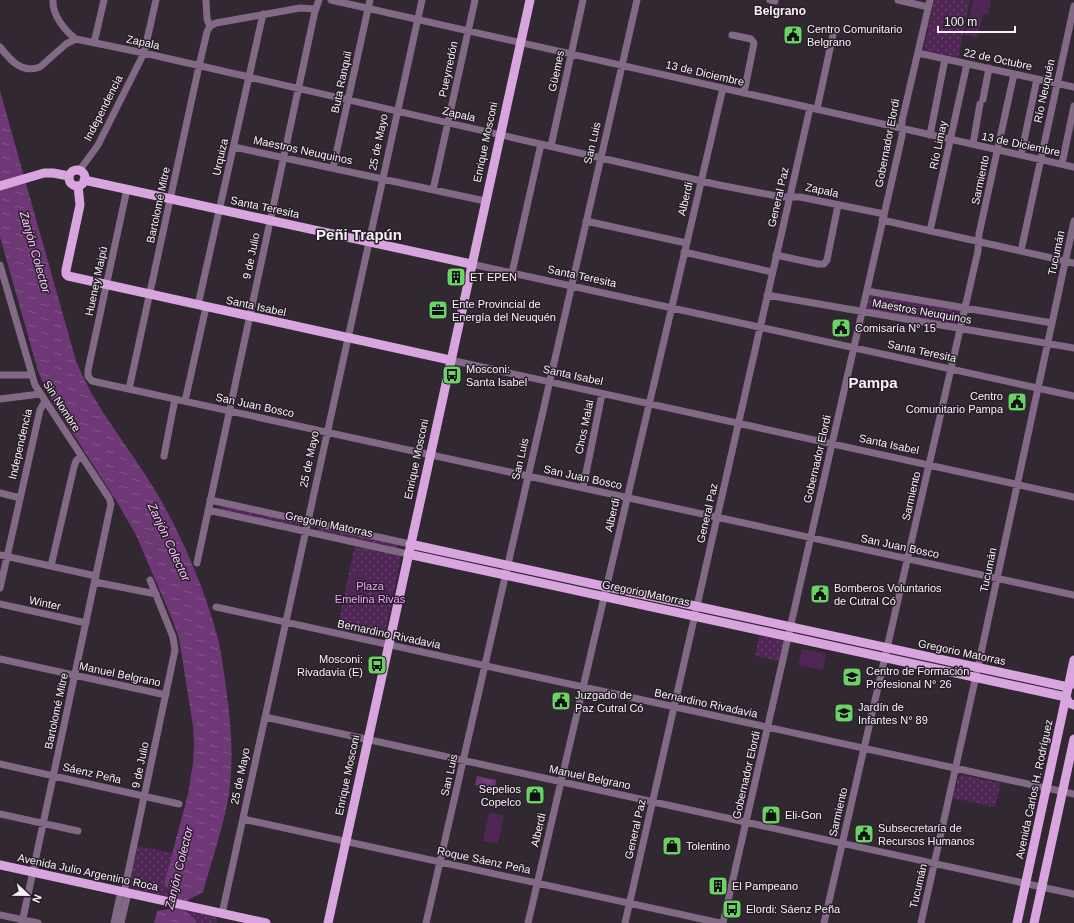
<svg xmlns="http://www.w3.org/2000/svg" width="1074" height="923" viewBox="0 0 1074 923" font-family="Helvetica,sans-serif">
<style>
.park{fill:url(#park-dots)}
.pitch{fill:#4f2655}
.water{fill:url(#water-ripples)}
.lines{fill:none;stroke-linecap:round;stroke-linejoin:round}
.minor{stroke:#826985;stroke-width:7}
.major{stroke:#d8a5df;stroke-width:9}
.labels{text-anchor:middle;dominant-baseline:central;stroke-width:3;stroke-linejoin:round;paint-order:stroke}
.poi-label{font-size:11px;fill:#f6f0f7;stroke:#271e28;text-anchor:start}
.street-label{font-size:11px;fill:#f6f0f7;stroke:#271e28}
.park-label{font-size:11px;fill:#f1a3fb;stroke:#271e28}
.neighbourhood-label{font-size:12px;font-weight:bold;fill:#f6f0f7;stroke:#271e28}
.water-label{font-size:12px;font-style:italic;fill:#f8c8fd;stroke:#271e28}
.district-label{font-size:15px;font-weight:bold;fill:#f6f0f7;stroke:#271e28}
</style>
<defs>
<pattern id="park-dots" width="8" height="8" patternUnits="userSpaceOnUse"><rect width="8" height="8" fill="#4f2655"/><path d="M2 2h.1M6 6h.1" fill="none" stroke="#69466e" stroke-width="1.8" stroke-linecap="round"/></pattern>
<pattern id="water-ripples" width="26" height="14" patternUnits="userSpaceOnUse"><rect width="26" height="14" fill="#6e3876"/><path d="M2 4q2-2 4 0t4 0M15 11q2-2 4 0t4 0" fill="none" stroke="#83558a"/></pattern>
</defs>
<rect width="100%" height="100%" fill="#312832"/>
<path class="park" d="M934,0H970L958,58L924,50Z
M871,295L961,310L958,323L957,325L868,310C866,306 868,298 871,295Z
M221,506H223L300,523V525L298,527L221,510Z
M319,527L398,544V546L397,548L318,531Z
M355,545L399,555L401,557L385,634L382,638L337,629Z
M760,633L784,640L779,661L755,656Z
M961,775L1001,783L995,807L953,798L958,778Z
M138,846L172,853L164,884L177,899L131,888L129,884Z
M186,910L215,916L217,919V923H196V920L185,911Z"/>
<path class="pitch" d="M973,0H991L988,15L983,14L977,38L965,35Z
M352,571L370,575L363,608L345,604Z
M802,649L826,654L823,670L798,665Z
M489,812L504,816L498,844L483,841Z"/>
<path class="water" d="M0,91L76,361C95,408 129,447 155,490C181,534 207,593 219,643C222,657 224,673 226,688C231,723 234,757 229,793C224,826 212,859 203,892L188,900L185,911L196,920V923H154L157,911L174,908L177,898L164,884L188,794L193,763L194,744L193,726L179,638L172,619L136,535L120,507L51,399L44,386L38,371L0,237Z
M477,776L496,780L495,789L475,785Z"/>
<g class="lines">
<path class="minor" d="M53,0C52,15 65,31 76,39L144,53L719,185L782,197H800L884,214
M206,0L207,19L210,26
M331,0L1074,167
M770,0L775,1
M898,0L928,7
M210,26L216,23L300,8L316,9
M732,35L751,39L754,43L744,93
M94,43L104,0
M0,47C10,60 22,74 40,67L66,44L76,39
M918,53L1074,87
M983,99L989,68
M817,109L833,35
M930,135L945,59
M973,144L980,104
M551,146L583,0
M234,147L485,201
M1021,155L1037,79
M1062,164L1074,106
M333,168L370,0
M79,171L98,145L144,53L156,0
M127,189L88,370V376L92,381L1074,595
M433,190L475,0
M882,220L1074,263
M586,221L686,243
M930,231L967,64
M1021,251L1074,6
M684,252L772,272
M776,255L818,264H824L827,260L838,205
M471,264L1074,396
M0,265L35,385L109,498L111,504L22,923
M512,273L541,144
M867,291L1052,323
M767,295L1074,348
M198,305L263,14
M450,360L1074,497
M0,375H32
M129,389L199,66L207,32L210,26
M0,399L40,394
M185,401L206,307
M164,456L175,399
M583,488L602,394
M0,493L20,498
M210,500L410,544
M208,510L408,554
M0,555L96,576
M197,563L315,11L319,0
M51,566L74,467L76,461L81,456
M95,582L156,594
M0,588L40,410L45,401
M0,604L86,623
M216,607L1074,794
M0,659L166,695
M265,717L1074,894
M0,764L179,804
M0,814L78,831
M243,819L720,923
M124,892L175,650L173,637L150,580
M222,914L422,0
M0,915L38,923
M114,923L121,891
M121,923L128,893
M426,923L637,0
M528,923L723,88
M625,923L810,108
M723,923L902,136V121L930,0
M824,923L978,251L979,234L1014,74
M921,923L978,667L1074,221"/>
<path class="major" d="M69 178a8 8 0 1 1 16 0a8 8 0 1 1-16 0Z
M84,180L471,264
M0,186L44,173H53L69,176
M78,186L80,205L66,270V274L68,276L450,360
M410,544L1068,687L1074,682
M408,554L1066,697L1069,703L1074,705
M0,865L266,923
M328,923L530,0
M1017,923L1074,660
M1034,923L1074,739"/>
</g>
<defs>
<g id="civic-square" transform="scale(1)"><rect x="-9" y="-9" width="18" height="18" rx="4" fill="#69d464" stroke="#271e28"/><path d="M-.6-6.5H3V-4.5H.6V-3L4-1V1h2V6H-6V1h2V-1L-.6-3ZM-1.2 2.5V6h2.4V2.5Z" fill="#111"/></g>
<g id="building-square" transform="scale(1)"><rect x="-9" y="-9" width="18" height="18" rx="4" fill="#69d464" stroke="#271e28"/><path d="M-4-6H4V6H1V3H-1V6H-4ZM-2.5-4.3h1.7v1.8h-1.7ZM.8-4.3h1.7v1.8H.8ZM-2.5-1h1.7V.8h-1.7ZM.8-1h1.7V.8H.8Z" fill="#111"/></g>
<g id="office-square" transform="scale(1)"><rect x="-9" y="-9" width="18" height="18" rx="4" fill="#69d464" stroke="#271e28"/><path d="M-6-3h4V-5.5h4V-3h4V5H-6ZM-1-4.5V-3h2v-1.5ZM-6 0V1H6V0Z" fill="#111"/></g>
<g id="bus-square" transform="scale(1)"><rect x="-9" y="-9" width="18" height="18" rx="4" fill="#69d464" stroke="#271e28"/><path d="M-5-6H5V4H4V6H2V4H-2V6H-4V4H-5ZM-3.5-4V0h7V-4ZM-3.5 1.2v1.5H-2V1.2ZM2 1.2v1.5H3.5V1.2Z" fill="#111"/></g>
<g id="university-square" transform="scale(1)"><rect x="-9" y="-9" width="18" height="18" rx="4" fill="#69d464" stroke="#271e28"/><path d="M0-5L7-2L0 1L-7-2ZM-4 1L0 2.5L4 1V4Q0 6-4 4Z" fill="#111"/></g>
<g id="school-square" transform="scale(1)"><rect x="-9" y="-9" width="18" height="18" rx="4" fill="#69d464" stroke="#271e28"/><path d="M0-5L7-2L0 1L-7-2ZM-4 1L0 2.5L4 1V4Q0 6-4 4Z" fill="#111"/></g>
<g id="shop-square" transform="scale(1)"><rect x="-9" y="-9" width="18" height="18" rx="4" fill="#69d464" stroke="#271e28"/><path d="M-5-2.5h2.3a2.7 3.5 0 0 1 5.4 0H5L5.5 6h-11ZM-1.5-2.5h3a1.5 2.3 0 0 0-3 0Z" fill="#111"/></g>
</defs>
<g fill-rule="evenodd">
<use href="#civic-square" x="793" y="35"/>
<use href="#building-square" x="456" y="277"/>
<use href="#office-square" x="438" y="310"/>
<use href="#civic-square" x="841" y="328"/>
<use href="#bus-square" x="452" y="375"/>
<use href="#civic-square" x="1017" y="402"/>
<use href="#civic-square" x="820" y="594"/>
<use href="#bus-square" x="377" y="665"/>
<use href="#university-square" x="852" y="677"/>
<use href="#civic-square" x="561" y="701"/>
<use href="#school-square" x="844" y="713"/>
<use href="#shop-square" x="535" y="795"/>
<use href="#shop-square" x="771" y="815"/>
<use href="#civic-square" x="864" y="834"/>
<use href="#shop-square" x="672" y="846"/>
<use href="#building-square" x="718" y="886"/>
<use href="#bus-square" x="732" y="909"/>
</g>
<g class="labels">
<g class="poi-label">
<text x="807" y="29">Centro Comunitario<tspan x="807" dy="13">Belgrano</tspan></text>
<text x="470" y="277">ET EPEN</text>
<text x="452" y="304">Ente Provincial de<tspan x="452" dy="13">Energía del Neuquén</tspan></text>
<text x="855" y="328">Comisaría N° 15</text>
<text x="466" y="369">Mosconi:<tspan x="466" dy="13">Santa Isabel</tspan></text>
<text x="1003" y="396" text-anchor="end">Centro<tspan x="1003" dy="13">Comunitario Pampa</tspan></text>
<text x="834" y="588">Bomberos Voluntarios<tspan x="834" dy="13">de Cutral Có</tspan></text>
<text x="363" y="659" text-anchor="end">Mosconi:<tspan x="363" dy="13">Rivadavia (E)</tspan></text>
<text x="866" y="671">Centro de Formación<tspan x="866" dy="13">Profesional N° 26</tspan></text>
<text x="575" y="695">Juzgado de<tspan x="575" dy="13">Paz Cutral Có</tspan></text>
<text x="858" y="707">Jardín de<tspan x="858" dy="13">Infantes N° 89</tspan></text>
<text x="521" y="789" text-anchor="end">Sepelios<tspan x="521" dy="13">Copelco</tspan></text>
<text x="785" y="815">Eli-Gon</text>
<text x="878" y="828">Subsecretaría de<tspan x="878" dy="13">Recursos Humanos</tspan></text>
<text x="686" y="846">Tolentino</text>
<text x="732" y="886">El Pampeano</text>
<text x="746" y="909">Elordi: Sáenz Peña</text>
</g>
<g class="street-label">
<text transform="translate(143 42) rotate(12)">Zapala</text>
<text transform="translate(998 59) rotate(12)">22 de Octubre</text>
<text transform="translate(448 69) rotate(-78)">Pueyrredón</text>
<text transform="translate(556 71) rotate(-78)">Güemes</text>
<text transform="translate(705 73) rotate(13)">13 de Diciembre</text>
<text transform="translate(341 82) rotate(-78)">Buta Ranquil</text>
<text transform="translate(1044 91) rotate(-78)">Río Neuquén</text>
<text transform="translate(103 108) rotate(-63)">Independencia</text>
<text transform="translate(459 114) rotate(13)">Zapala</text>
<text transform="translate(378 142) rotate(-78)">25 de Mayo</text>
<text transform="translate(485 142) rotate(-78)">Enrique Mosconi</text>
<text transform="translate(592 143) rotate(-77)">San Luis</text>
<text transform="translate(887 143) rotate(-79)">Gobernador Elordi</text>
<text transform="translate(1021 144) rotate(12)">13 de Diciembre</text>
<text transform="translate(938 145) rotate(-78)">Río Limay</text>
<text transform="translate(303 150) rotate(12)">Maestros Neuquinos</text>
<text transform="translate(220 157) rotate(-77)">Urquiza</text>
<text transform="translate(980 180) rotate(-78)">Sarmiento</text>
<text transform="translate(822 190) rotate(12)">Zapala</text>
<text transform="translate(778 197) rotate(-77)">General Paz</text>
<text transform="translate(685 199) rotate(-77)">Alberdi</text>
<text transform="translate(158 205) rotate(-78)">Bartolomé Mitre</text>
<text transform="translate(265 207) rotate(12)">Santa Teresita</text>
<text transform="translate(1056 253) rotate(-78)">Tucumán</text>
<text transform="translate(251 256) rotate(-78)">9 de Julio</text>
<text transform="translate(582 276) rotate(12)">Santa Teresita</text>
<text transform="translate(96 281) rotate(-78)">Hueney Maipú</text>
<text transform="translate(256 306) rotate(12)">Santa Isabel</text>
<text transform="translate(922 311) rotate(10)">Maestros Neuquinos</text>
<text transform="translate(922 351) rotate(12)">Santa Teresita</text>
<text transform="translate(573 375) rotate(12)">Santa Isabel</text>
<text transform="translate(255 405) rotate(12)">San Juan Bosco</text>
<text transform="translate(62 406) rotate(57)">Sin Nombre</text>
<text transform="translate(584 427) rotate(-78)">Chos Malal</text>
<text transform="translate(20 444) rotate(-77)">Independencia</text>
<text transform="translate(889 444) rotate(12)">Santa Isabel</text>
<text transform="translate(309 459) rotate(-78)">25 de Mayo</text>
<text transform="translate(416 459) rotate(-78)">Enrique Mosconi</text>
<text transform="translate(520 459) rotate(-77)">San Luis</text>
<text transform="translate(817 459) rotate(-77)">Gobernador Elordi</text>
<text transform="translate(583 477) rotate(12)">San Juan Bosco</text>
<text transform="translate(911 496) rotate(-77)">Sarmiento</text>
<text transform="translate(707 513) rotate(-77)">General Paz</text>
<text transform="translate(612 515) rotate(-77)">Alberdi</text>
<text transform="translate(329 524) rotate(12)">Gregorio Matorras</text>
<text transform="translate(900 546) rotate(12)">San Juan Bosco</text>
<text transform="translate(988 570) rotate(-78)">Tucumán</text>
<text transform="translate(646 593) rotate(12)">Gregorio Matorras</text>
<text transform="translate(45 603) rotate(12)">Winter</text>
<text transform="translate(389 634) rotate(12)">Bernardino Rivadavia</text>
<text transform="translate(962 652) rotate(12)">Gregorio Matorras</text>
<text transform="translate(120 674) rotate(12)">Manuel Belgrano</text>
<text transform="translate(706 703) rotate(12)">Bernardino Rivadavia</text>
<text transform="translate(56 711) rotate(-78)">Bartolomé Mitre</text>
<text transform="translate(140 765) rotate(-78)">9 de Julio</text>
<text transform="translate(92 773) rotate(13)">Sáenz Peña</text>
<text transform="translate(347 775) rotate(-78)">Enrique Mosconi</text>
<text transform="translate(449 775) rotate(-77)">San Luis</text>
<text transform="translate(746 775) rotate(-77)">Gobernador Elordi</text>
<text transform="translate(240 776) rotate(-78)">25 de Mayo</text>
<text transform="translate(590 777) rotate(12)">Manuel Belgrano</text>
<text transform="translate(1034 789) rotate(-78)">Avenida Carlos H. Rodríguez</text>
<text transform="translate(838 812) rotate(-77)">Sarmiento</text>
<text transform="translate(635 829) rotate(-77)">General Paz</text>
<text transform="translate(538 830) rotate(-77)">Alberdi</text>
<text transform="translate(484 860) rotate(12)">Roque Sáenz Peña</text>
<text transform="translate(88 872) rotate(12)">Avenida Julio Argentino Roca</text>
<text transform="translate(918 886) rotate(-77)">Tucumán</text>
</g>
<g class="park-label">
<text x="370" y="586">Plaza<tspan x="370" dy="13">Emelina Rivas</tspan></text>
</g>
<g class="neighbourhood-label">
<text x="780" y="11">Belgrano</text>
</g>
<g class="water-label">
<text transform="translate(35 252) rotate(74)">Zanjón Colector</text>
<text transform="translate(169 542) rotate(65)">Zanjón Colector</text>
<text transform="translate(179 868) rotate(-76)">Zanjón Colector</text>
</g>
<g class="district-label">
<text x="359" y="234">Peñi Trapún</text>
<text x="873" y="382">Pampa</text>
</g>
</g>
<g transform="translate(28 895) rotate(112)" stroke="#271e28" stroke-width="3" paint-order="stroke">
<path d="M0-3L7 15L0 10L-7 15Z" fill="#f6f0f7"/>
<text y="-6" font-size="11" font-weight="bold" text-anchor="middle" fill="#f6f0f7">N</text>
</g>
<path d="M938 26v6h77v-6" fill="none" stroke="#f6f0f7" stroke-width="2"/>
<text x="944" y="26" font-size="12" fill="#f6f0f7" stroke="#271e28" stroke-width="3" paint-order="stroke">100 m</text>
</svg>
